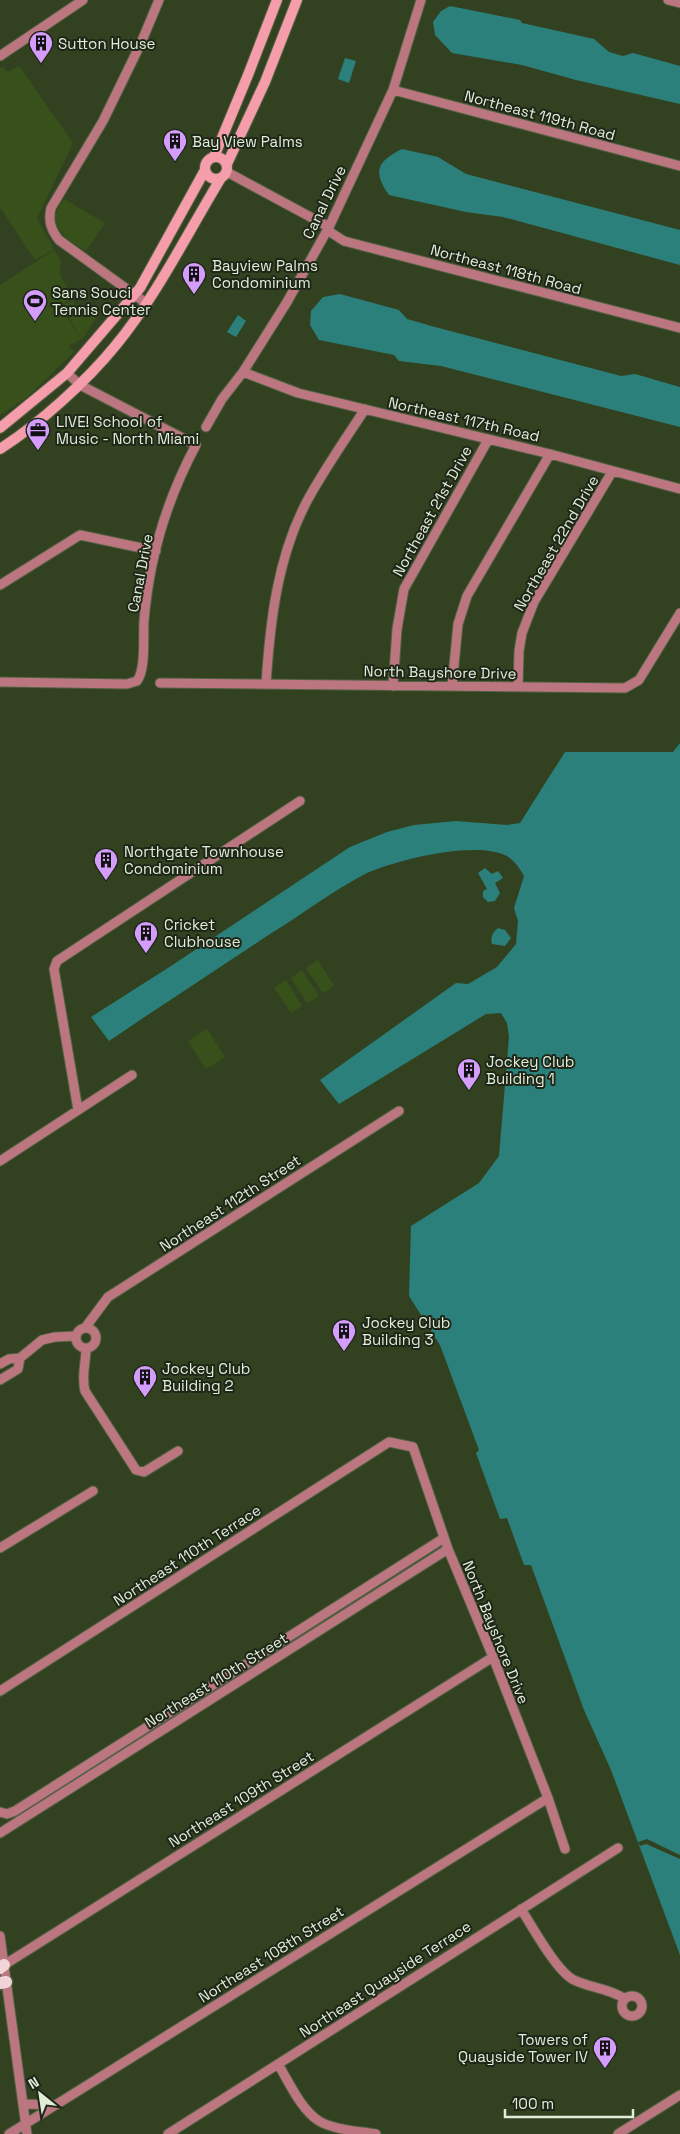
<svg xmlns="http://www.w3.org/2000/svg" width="680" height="2134" viewBox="0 0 680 2134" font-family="'Space Grotesk',sans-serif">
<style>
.green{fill:#38511b}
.water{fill:#2b807c}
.pier{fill:#324221}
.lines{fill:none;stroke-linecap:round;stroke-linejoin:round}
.street-casing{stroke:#526142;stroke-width:11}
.secondary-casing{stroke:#526142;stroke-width:12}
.primary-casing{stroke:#526142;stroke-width:15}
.street{stroke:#bb7680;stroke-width:9}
.secondary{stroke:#f59daa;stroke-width:10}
.primary{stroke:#f1d4d7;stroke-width:12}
.labels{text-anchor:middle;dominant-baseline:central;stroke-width:4;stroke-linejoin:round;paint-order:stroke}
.poi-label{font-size:15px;fill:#e2edd9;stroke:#1e2617;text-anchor:start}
.street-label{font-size:15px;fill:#e2edd9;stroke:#1e2617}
</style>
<rect width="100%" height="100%" fill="#324221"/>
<path class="green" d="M19,66L73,143L37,218L54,249L35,260L0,207V68L2,67L8,72Z
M64,199L105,223L86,251C74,243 51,232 56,213C57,208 62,203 64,199Z
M54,250L61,261L59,273L73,298L60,306L81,339L69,346L74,352L26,398L0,415V285Z
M73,300L75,304L96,318L82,340L62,306Z
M318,960L334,986L323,993L306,968Z
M302,970L319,996L307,1003L291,978Z
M286,980L302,1006L291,1013L274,988Z
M207,1029L225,1057L206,1069L188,1041Z"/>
<path class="water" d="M450,6L520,20L522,23L594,39L609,52L623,56L633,53L680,66V104L576,80L522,65L452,53L435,35L433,22L441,11Z
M345,58L356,61L349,83L338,79Z
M402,149L438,157L466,174L680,230V265L503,217L466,212L389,195C373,172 376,162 402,149Z
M340,294L399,310L407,319L435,327L621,376L635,374L680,387V427L441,366L399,361L394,355L319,340L310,325L311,311L323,297Z
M238,315L246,321L236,337L227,332Z
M680,743V1955L611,1770L584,1710L531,1565H524L507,1518L500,1519L476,1453L479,1450L440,1345L409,1296L411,1226L479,1183L499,1156L509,1037L507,1023L501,1013L486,1014L339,1104L320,1080L456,983L468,984L497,967L516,944L518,921L514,908L524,876C520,869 515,861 507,856C476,840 394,860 363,875C331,892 301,915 270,934C216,970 162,1005 109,1041L91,1017L171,966L350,847L387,832L414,825L456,821L507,825L520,823L565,752H673Z
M485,868L492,874L498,871L503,878L495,883L500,893L495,901L488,902L483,897V891L487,889L478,873Z
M498,928L505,930L511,938L505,946L492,944C490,937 493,932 498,928Z"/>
<path class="pier" d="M647,1839L680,1855V1859L646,1844L640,1846L638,1842Z"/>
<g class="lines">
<g class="street-casing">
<path id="street" d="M668,0L680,3
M0,56L83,0
M393,90L680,166
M227,172L329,227
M327,230L344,241L680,328
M146,303L59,240C51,230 48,221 51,208L103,121L141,43L159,0
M243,372L298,393L550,454L680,489
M206,427L222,399L243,372L287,302L329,227L393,90L421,0
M0,585L80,535L156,551
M0,682L127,684L137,681C146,669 143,637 144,621C149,560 167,499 196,445L80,385L67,373
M160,683L625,688L639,680L680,613
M266,684C270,623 277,559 306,503C323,471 345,440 365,409
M393,686L397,629L404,589L488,440
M452,686L458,624L467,596L550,454
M518,687L519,651L522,633L534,602L612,472
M78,1110L55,975L54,969L57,961L300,801
M0,1161L132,1075
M76 1338a10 10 0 1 1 20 0a10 10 0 1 1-20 0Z
M85,1328L108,1297L399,1111
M86,1348C86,1363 81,1376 85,1391L136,1470L144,1472L178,1451
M0,1364L9,1359L20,1358L42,1340L55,1337L76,1336
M0,1380L18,1369L20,1358
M0,1548L93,1491
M0,1691L389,1442L413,1447L448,1549L493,1657L548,1798L565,1849
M0,1812L7,1814L15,1811L444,1538
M0,1833L448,1549
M521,1909C532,1926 557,1972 574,1980C590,1988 609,1988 625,1999
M0,1936L27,2134
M4,1965L493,1657
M622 2006a10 10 0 1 1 20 0a10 10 0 1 1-20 0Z
M278,2064C289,2082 301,2110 319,2121C334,2130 359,2131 376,2134
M23,2104L56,2105
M9,2134L548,1798
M168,2134L618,1848
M618,2134L680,2095"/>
</g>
<g class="secondary-casing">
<path id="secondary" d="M205 168a11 11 0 1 1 22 0a11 11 0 1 1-22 0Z
M214,157L248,75L277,0
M227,164L265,82L297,0
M0,428L67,373L140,288L205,170
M0,449C39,424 86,382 116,345C157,295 187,234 221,178"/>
</g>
<g class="primary-casing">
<path id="primary" d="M0,1968L4,1965
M0,1983L6,1982"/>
</g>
<use href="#street" class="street"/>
<use href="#secondary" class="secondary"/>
<use href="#primary" class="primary"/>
</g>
<defs>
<g id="building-pin" transform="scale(1.25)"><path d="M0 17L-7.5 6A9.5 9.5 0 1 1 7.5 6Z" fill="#d49cfb" stroke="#1e2617"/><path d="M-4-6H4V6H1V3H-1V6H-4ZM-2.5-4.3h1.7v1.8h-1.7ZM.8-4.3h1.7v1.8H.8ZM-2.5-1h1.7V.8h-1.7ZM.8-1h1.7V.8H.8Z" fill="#111"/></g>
<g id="stadium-pin" transform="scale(1.25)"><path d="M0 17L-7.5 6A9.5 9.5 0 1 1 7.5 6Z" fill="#d49cfb" stroke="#1e2617"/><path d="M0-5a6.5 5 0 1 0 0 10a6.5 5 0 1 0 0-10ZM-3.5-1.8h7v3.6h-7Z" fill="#111"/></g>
<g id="office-pin" transform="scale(1.25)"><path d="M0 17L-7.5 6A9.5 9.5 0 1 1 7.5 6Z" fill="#d49cfb" stroke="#1e2617"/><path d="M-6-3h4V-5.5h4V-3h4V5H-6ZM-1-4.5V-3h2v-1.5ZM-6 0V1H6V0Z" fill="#111"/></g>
</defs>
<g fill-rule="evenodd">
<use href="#building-pin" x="41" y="43"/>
<use href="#building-pin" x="175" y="141"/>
<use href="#building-pin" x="194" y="274"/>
<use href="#stadium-pin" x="35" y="301"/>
<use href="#office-pin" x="38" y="430"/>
<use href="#building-pin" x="106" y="860"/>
<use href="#building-pin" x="146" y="933"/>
<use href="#building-pin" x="469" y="1070"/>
<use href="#building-pin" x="344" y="1331"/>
<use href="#building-pin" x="145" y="1377"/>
<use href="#building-pin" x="605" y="2048"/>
</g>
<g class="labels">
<g class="poi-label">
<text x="58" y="43">Sutton House</text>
<text x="192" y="141">Bay View Palms</text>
<text x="212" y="265">Bayview Palms<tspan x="212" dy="17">Condominium</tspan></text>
<text x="52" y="292">Sans Souci<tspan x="52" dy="17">Tennis Center</tspan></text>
<text x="56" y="421">LIVE! School of<tspan x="56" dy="17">Music - North Miami</tspan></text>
<text x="124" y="851">Northgate Townhouse<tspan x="124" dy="17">Condominium</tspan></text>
<text x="164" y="924">Cricket<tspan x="164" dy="17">Clubhouse</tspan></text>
<text x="486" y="1061">Jockey Club<tspan x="486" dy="17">Building 1</tspan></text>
<text x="362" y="1322">Jockey Club<tspan x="362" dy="17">Building 3</tspan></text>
<text x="162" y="1368">Jockey Club<tspan x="162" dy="17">Building 2</tspan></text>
<text x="588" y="2039" text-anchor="end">Towers of<tspan x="588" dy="17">Quayside Tower IV</tspan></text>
</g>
<g class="street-label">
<text transform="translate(540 115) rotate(15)">Northeast 119th Road</text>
<text transform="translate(324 202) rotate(-64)">Canal Drive</text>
<text transform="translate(506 269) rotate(15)">Northeast 118th Road</text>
<text transform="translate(464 419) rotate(13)">Northeast 117th Road</text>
<text transform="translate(432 511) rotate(-61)">Northeast 21st Drive</text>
<text transform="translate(556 543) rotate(-60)">Northeast 22nd Drive</text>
<text transform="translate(140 573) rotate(-79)">Canal Drive</text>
<text transform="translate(440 672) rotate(1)">North Bayshore Drive</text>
<text transform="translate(230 1203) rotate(-33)">Northeast 112th Street</text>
<text transform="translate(187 1555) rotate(-33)">Northeast 110th Terrace</text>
<text transform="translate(496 1632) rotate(68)">North Bayshore Drive</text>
<text transform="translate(216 1680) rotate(-32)">Northeast 110th Street</text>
<text transform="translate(241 1799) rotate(-32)">Northeast 109th Street</text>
<text transform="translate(271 1954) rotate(-32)">Northeast 108th Street</text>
<text transform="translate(385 1979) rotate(-33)">Northeast Quayside Terrace</text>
</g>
</g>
<g transform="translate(40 2094) rotate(330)" stroke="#1e2617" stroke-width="4" paint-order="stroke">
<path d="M0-4L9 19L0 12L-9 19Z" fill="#e2edd9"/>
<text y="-8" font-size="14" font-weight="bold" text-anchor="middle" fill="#e2edd9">N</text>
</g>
<path d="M505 2109v8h128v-8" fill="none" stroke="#e2edd9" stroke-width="2.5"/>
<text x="512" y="2109" font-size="15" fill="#e2edd9" stroke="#1e2617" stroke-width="4" paint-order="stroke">100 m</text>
</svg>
